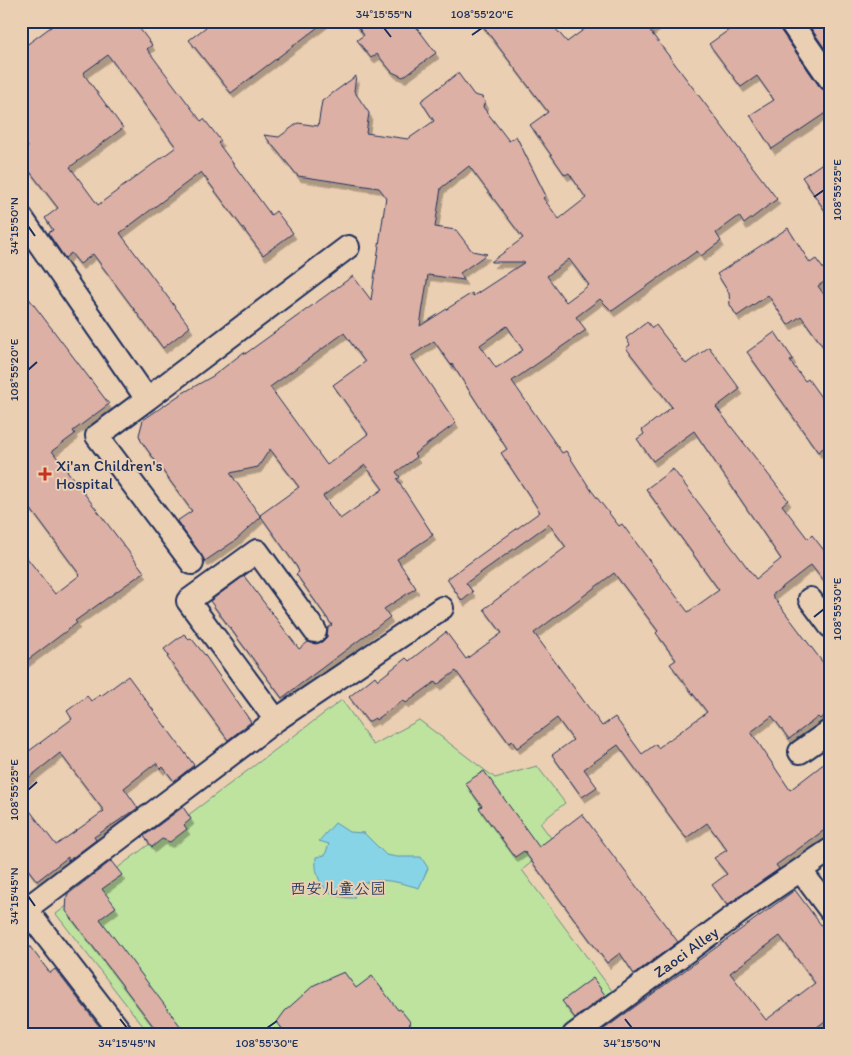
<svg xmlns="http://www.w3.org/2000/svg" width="851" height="1056" viewBox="0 0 851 1056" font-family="Itim,'LXGW WenKai TC',sans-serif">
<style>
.green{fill:#bee39e;stroke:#6c897e}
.water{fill:#88d4e7;stroke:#5c92b0}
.building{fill:#dcb0a4;stroke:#1b2f5e;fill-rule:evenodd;filter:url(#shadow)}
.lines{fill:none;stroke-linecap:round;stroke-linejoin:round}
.minor-casing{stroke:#1b2f5e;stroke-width:26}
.minor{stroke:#ebcfb2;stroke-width:22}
.ticks{fill:none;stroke:#1b2f5e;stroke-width:2}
.poi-dot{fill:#c8321e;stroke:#ebcfb2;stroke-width:2}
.labels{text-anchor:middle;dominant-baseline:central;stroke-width:4;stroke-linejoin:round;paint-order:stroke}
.poi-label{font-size:16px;fill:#1b2f5e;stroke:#ebcfb2;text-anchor:start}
.park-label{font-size:16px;fill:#2b4164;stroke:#ebcfb2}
.street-label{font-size:16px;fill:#1b2f5e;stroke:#ebcfb2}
.neatline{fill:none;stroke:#1b2f5e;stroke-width:2}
.ticks-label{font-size:12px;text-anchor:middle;fill:#1b2f5e}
</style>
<defs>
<filter id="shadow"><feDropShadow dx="3" dy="5.5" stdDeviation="0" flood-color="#0004"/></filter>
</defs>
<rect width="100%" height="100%" fill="#ebcfb2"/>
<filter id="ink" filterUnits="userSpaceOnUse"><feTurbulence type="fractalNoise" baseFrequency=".02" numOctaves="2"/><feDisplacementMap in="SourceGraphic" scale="10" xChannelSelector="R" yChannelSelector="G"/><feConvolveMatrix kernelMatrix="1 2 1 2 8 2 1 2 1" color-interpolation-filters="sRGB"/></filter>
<g filter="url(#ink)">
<path class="green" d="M342,700L373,745L419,720L495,778L537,766L565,803L540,823L555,843L522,870L616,996L574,1035H150L56,914Z"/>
<path class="water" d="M335,823L349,832L364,833L386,855L397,857H421L428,868L419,888C398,882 376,875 356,887L354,898C328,899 314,883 316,857L325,855L329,844L319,841Z"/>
<path class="building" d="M59,21H134L152,45L147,49L201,121L204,119L221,141L218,143L271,215L276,211L293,233L263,255L201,172L120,233L190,327L163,348L93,254L80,264L71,253L65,258L48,233L53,230L45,218L58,208L21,160V152L28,147L21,139V49ZM108,55L176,147L98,205L70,167L123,128L83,73Z
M214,21H326L231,93L189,40Z
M353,21H412L436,53L403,77L392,72L377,54L371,58L357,40L364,35Z
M479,21H549L567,42L590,25L592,27L600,21H663L650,31L777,199L744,224L739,216L716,233L721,241L701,256L697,251L612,311L600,299L576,317L586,330L512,381L562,453L566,451L591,490L619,526L622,524L688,612L719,590L646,489L673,469L756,579L781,559L694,431L653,461L637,439L644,434L642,430L672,407L626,348L630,345L626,338L647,322L652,328L656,325L686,364L709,347L740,389L716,407L788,500L782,505L808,539L812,535L830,558V589L811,565L772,595L830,672V712L820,719L818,717L789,739L772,716L751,732L790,790L830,759V826L776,865L779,869L727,905L712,885L727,874L714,858L727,850L707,823L686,838L618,745L584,769L597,787L582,797L552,755L573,740L557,718L517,748L512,741L509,743L456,671L437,685L435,682L406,703L403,700L376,720L375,718L368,722L349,697L375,676L378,680L406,658L409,661L446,632L466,659L502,633L484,609L566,547L549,524L466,583L473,592L462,601L447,579L540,512L501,453L507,449L452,364L451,365L434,341L411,356L456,423L414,454L417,457L396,472L400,477L397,479L433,535L397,559L416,588L384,609L390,617L282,698L210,601L244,576L299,649L308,642L316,644L322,642L327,637L328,628L332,625L296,574L299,572L297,567L260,515L299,487L270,449L258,467L230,473L261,517L236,540L205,561L177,521L192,511L141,441L139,435L143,420L181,394L213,376L244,352L245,354L353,276L371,300L386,197L379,188L298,176L264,135L279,137L298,123L318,126L322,101L356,76L354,91L369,113L366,133L408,139L434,121L421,101L458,73L474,95L482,97L485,102L483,107L509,141L516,136L546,196L543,198L559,219L586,198L569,173L565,175L530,125L548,112ZM469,166L523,238L491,262H525L473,296L472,293L420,326L428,275L464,280L460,273L487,254L472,251L456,230L435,227L441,188ZM569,259L589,285L566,302L547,276ZM507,326L523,350L496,368L480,345ZM344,333L365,362L333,385L368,434L327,465L270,387ZM365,465L383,489L340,519L323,496ZM614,573L658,631L656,633L676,660L670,664L707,712L658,748L656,744L642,754L615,717L602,726L534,633Z
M750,21H777L779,28L819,86L830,92V110L772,149L750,115L774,100L757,76L741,87L709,44L740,22L743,26Z
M806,21H830V56Z
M830,158V218L802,177Z
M788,228L810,263L816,259L830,278L818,286L830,303V356L801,316L788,325L768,295L737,316L730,305L729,293L717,274Z
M21,288L109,404L73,431L75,434L52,451L144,572L75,621L77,623L21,665V550L55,594L80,575L21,496Z
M775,332L793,359L790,361L805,381L808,379L830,410V443L818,452L747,352Z
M184,634L189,639L191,638L204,654L251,722L228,740L167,657L169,656L164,649Z
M128,676L194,765L174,781L163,767L161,769L156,763L124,788L138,808L94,837L96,840L68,861V857L37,881L21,860V799L56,845L104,811L60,753L21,784V757L72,719L67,711L87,696L91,701L100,695L101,696Z
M484,771L539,847L582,814L678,942L634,974L620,953L607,963L524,851L515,857L479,808L482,806L465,783Z
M183,807L191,819L184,825L187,829L170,842L162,839L152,847L144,836Z
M111,861L122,875L102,889L116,907L100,919L187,1035H160L66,911L67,895Z
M795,890L830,937V1017L807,1035H596ZM780,936L815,983L766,1020L730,973Z
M21,935L50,973L55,969L106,1035H21Z
M344,972L356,988L372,976L398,1010L400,1009L411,1023L409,1024L417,1035H287L277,1022L285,1011L314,985Z
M593,978L605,995L575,1018L562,1001Z"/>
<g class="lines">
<g class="minor-casing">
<path id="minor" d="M790,21L830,79
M21,217L147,399L97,436L192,563
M147,399L348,247
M810,599L830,626
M276,720L188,601L257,551L315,631
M800,752L830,731
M801,871L830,910
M21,903L123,1035
M26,909L276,720L442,608
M574,1035L749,905L830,850"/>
</g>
<use href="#minor" class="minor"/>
</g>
</g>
<path class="ticks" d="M384,28L391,37M472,35L482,28M814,197L824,190M28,226L35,236M28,370L37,362M814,617L824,609M28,790L37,782M28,896L35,906M120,1019L127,1028M625,1019L632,1028M267,1028L277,1021"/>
<path class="poi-dot" d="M42.5 466.5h5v5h5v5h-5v5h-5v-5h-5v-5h5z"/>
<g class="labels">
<g class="poi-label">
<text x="56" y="465">Xi'an Children's<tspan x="56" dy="18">Hospital</tspan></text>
</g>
<g class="park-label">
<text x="338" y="888">西安儿童公园</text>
</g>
<g class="street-label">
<text transform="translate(686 952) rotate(-36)">Zaoci Alley</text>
</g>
</g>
<rect width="851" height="1056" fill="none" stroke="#ebcfb2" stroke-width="55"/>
<rect x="28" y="28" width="796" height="1000" class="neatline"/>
<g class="ticks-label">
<text x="384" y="18">34°15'55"N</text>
<text x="482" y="18">108°55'20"E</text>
<text transform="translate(837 190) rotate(-90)" y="4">108°55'25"E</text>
<text transform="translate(14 226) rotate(-90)" y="4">34°15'50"N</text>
<text transform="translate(14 370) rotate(-90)" y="4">108°55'20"E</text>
<text transform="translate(837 609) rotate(-90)" y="4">108°55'30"E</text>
<text transform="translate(14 790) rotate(-90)" y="4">108°55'25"E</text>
<text transform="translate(14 896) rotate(-90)" y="4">34°15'45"N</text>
<text x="127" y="1047">34°15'45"N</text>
<text x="267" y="1047">108°55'30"E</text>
<text x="632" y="1047">34°15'50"N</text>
</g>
</svg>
